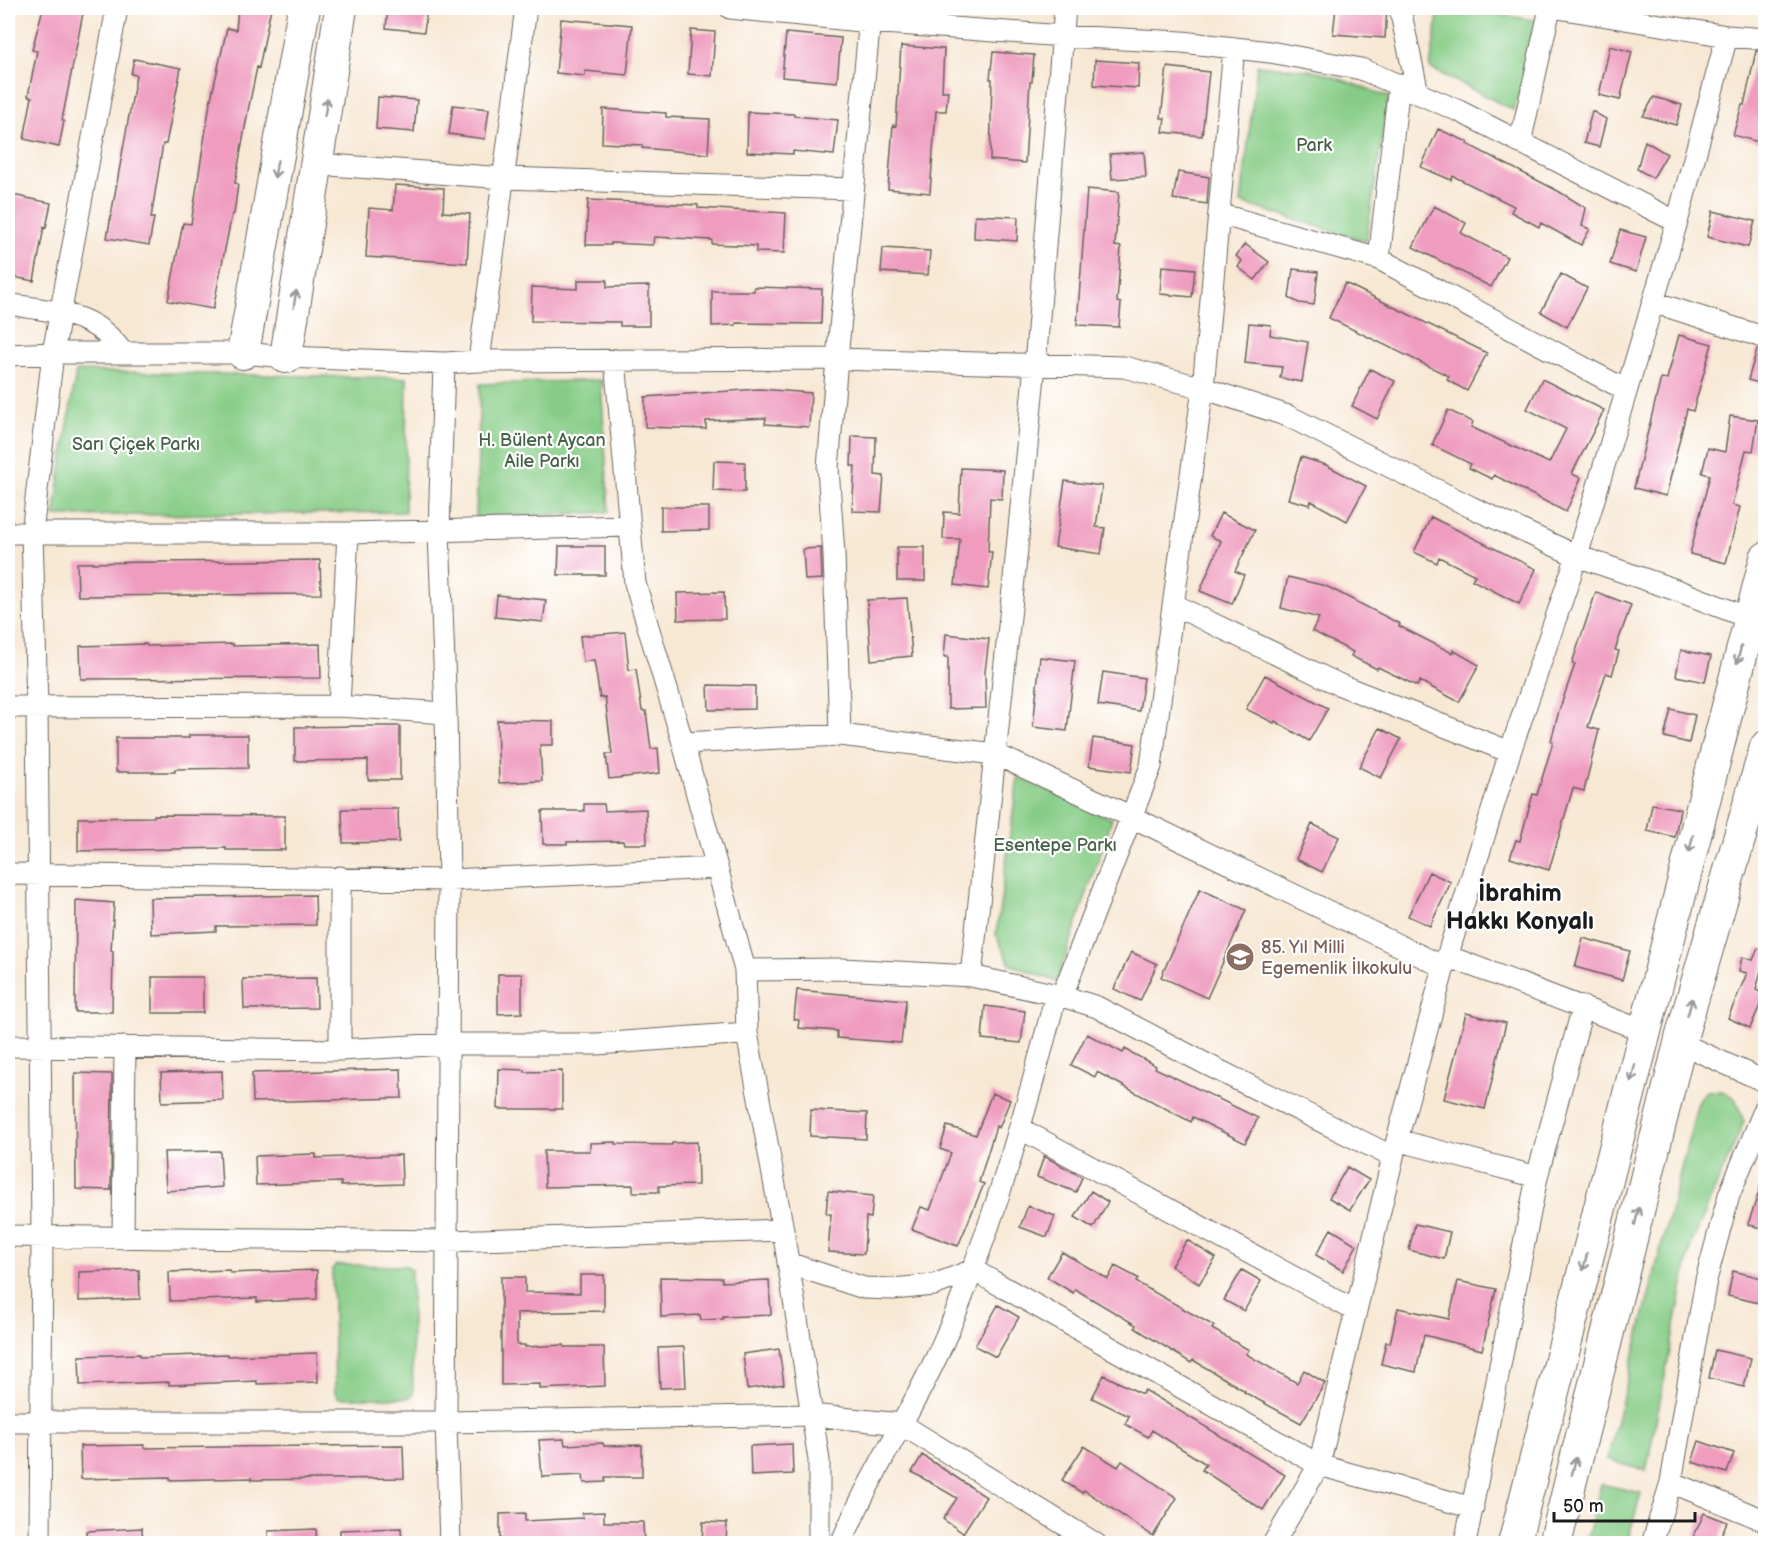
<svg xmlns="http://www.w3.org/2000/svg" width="1773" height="1551" viewBox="0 0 1773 1551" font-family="'Balsamiq Sans',sans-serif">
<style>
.green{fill:#86cc86;stroke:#517451;stroke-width:1.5}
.building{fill:#ef9cbf}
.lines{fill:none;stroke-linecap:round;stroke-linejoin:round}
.street-casing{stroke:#69635c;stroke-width:23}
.secondary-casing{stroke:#69635c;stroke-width:34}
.street{stroke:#fff;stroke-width:21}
.secondary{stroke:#fff;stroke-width:32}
.oneway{stroke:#999}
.labels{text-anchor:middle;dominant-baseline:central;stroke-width:4.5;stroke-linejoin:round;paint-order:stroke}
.park-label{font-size:18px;fill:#466246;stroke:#fff}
.education-label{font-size:18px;fill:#785e54;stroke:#fff;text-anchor:start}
.district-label{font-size:24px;font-weight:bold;fill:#1c1c1c;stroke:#fff}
</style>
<rect width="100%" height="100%" fill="#fff"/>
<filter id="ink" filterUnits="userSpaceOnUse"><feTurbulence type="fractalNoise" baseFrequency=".0167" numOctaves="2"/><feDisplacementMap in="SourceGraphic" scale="12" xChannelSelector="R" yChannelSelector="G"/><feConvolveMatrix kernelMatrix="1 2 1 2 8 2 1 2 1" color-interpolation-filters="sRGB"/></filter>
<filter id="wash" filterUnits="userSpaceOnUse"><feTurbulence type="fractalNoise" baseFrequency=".008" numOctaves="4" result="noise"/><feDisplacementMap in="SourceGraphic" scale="24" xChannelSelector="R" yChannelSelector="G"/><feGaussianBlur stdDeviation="1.35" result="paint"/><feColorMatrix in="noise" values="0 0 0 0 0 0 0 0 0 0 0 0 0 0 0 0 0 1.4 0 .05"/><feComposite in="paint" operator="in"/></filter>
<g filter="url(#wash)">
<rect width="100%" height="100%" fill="#f7e8d4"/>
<path class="green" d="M1439,8H1458L1540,21L1526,79L1513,110L1430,68Z
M1257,65L1318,71L1389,97L1366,241L1241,203Z
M76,371L407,378L405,512L54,516Z
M601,380L609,512L476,518L480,384Z
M1018,777L1112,819L1057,982L1010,964L996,935Z
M1706,1091H1722L1735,1098L1744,1122L1691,1245L1646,1471L1607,1460L1698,1102Z
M336,1265L407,1266L411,1270L413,1395L409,1398H339L335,1393L332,1269Z
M1601,1484L1641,1493L1627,1543H1586Z"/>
<g id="blocks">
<path class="building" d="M43,8H84L62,120L64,121L59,147L24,139L32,97L28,96L37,51L32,50Z
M238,8H271L259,68L257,67L248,111L235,183L238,184L234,214H232L213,309L168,301L183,223L191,224L210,103L227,28L236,30Z
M388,8H427L424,32L386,28Z
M1336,8H1387L1385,38L1333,34Z
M561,19L632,25L627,75L585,71V76L556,73Z
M691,30L715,32L712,76L688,74Z
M786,33L841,38L837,82L782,77Z
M901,46L944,49L942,91H948L946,111H936L930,193L888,189L893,125L896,126Z
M1610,46L1632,52L1620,100L1599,95Z
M1756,51L1766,52V144L1733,135L1742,105H1744Z
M993,52L1034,55L1032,82H1030L1025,163L990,160L992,79H990Z
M134,59L181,68L166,144H163L151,218H154L149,245L107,238L134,88L136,75L131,74Z
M1095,60L1139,63L1138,88L1094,85Z
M1167,67L1209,72L1202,136L1163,132L1165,118H1161Z
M378,97L417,100L414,132L376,129Z
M1654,97L1682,105L1676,125L1643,116Z
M453,105L489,109L485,139L449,134Z
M603,109L666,113V117L710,119L708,154L642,148V145L602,143Z
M1592,111L1606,119L1599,147L1584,143Z
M748,112L794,114V116L838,120L834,155L793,151V154L747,152Z
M1438,129L1468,142L1467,144L1558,191L1586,208L1582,226L1590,229L1581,245L1541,223L1539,227L1511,212L1514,206L1453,176L1451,180L1421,167Z
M1645,141L1667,154L1653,178L1637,169Z
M1144,152L1146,177L1112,179L1110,154Z
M1178,172L1209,177L1207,204L1173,199Z
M395,185L444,188L443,212L470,214L467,263L366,257L369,208L393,210Z
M1087,189L1119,192L1115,246L1121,247L1117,302L1121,303L1119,327L1077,325Z
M8,194L51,203L46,228L44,227L34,281L8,276Z
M588,200L698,205V208L786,213L784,253L756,252V246L712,244V240L654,237L653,245L611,243V245H586Z
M1434,206L1466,223L1461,233L1507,257L1491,287L1413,247Z
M1713,211L1755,221L1748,247L1707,237Z
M975,215L1018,217L1017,241L974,238Z
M1620,230L1646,237L1636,272L1610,264Z
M1245,244L1269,262L1255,280L1238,267L1242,261L1236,256Z
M883,248L930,251L928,275L881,272Z
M1162,266L1195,269L1192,297L1160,294Z
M1293,269L1318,272L1314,305L1299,303L1289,298Z
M1561,274L1587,288L1567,327L1541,312Z
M578,280H607V287L649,286V326H620V322L531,321L532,287L578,289Z
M1345,283L1487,353L1467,391L1447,380L1449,376L1329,318Z
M754,287L822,289L821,324L736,323V325L712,326V291H754Z
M1249,323L1271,325L1270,335L1308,342L1302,382L1280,378L1282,367L1245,363Z
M1679,335L1712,344L1693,411L1687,409L1666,496L1634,488L1661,378L1667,379Z
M1757,349L1766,350V385L1748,380Z
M1370,369L1395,381L1377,419L1352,406Z
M1542,379L1604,410L1572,474L1581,478L1566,512L1494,475L1492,479L1469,468L1471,464L1432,445L1448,410L1473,422L1471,427L1549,463L1566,429L1527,409Z
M759,389L811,393L809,427L765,424L766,418L706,421V429L645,427V397Z
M1730,416L1758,420L1753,451L1746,450L1732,505L1740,507L1726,563L1690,554L1710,475L1702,473L1708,448L1725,452Z
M852,436L876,437L875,475L884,476L881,512L852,511L855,466H851Z
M1301,457L1326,465L1366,486L1347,521L1311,501L1310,505L1288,499Z
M714,461L745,462V492L713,491Z
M961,468L1003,470L1002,499L990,498L988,552H992L988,589L955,585L960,539H943L944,512L959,513Z
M1065,481L1102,486L1096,527L1105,528L1101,554L1055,547Z
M661,507H709V530L661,531Z
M1221,513L1255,530L1235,571L1244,575L1232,604L1200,591L1221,541L1210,536Z
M1431,517L1536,569L1519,604L1472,580L1475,575L1439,557L1437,563L1414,552Z
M559,546H605V575H558Z
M897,547H925V581H897Z
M821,548L822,579L805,580L803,549Z
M320,560L321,594L78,596L77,563Z
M1288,577L1326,586L1400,624L1399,626L1452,653L1453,650L1479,665L1459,702L1420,681L1417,686L1378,667L1377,669L1351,656L1353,652L1312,631L1319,618L1281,608Z
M724,592L725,619L678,620L677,593Z
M1596,592L1631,605L1615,650L1619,651L1612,675L1606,673L1588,727L1599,730L1584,791L1573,788L1549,870L1510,858L1516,840L1520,841L1533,794L1537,795L1553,742L1551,741L1559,711L1575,664L1572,663Z
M497,595L546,600L543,622L495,617Z
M907,598L912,656L871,660L867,600Z
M625,632L629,670L636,669L642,711H646L651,749L658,748L660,773L609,779L606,754H612L605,697L600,698L594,660L583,662L580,636Z
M946,634L989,639L985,672L986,708L948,709V657H944Z
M146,644L147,646L233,644V646L320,644L321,678L81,679L80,646Z
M1681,650L1711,656L1705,682L1676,676Z
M1040,657L1075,661L1067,731L1033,727Z
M1103,672L1144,678L1139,711L1098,705Z
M1265,675L1328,708L1309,741L1275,721L1274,723L1246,709Z
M708,685L755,686V709L709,710Z
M1671,709L1695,715L1689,743L1664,737Z
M497,720L553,721V745H540L542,781L499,783Z
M359,726H400V780H368V760L295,761V727Z
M1380,728L1401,739L1381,778L1359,767Z
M189,735H248V768L175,769V772H116V738H189Z
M1093,738L1135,744L1131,772L1089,766Z
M584,804H604L605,811L646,809L647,844H624L623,841L567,842V844H543L542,811H584Z
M1652,804L1680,809L1675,837L1647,831Z
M342,809H398L399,842L343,843Z
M154,815L285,816V850H226V848L78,851V818L154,817Z
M1312,824L1339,837L1322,872L1296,859Z
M1429,872L1451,882L1430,926L1408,916Z
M1200,889L1246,910L1207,998L1161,977Z
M315,895L316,925L216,926V931L151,934L150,898Z
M76,900L114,903L111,951H113L112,1012H75Z
M1583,938L1630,951L1622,980L1575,967Z
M1758,948L1766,950V952L1756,990L1765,994L1750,1028L1728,1018L1747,973L1739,971L1742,957L1753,960Z
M1131,952L1157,964L1140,1001L1114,989Z
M498,974H522V1013L498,1014Z
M152,977H203V1013H152Z
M316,978L317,1008L244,1009L243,979Z
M797,990L906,1000L901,1043L837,1038V1031L798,1028L799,1020L794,1019Z
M985,1006L1025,1011L1021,1043L982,1039Z
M1466,1013L1506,1023L1485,1109L1444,1099Z
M1087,1034L1123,1053L1125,1049L1156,1066L1155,1068L1258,1118L1245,1143L1193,1117L1191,1122L1097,1072L1095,1077L1071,1065Z
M401,1069L402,1098L253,1102L252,1073Z
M499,1069L525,1070V1072L562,1071V1109H498Z
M222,1071L223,1100L162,1102L161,1073Z
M75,1073L112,1074L111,1190L76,1189Z
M992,1093L1010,1100L999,1128L996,1126L979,1182L984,1184L958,1246L912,1229L921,1207L930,1210L951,1153L940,1149L947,1126L976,1135Z
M811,1110L867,1113L866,1139L810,1136Z
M616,1142V1144L672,1145V1143L697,1142L698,1185L659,1186V1192H633V1185L545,1187L544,1151H590V1143Z
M220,1151L222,1187L166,1191L164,1152Z
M316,1154V1158L401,1155L402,1184L341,1186V1182L256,1185L255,1156Z
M1044,1156L1082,1177L1076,1192L1037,1177Z
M1347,1167L1369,1180L1350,1210L1329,1198Z
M1763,1180H1766V1230L1748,1224Z
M828,1191L873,1196L871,1218L866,1217L864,1254L828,1252L831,1214H826Z
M1091,1191L1108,1202L1093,1228L1075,1217Z
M1028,1206L1055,1216L1047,1237L1020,1227Z
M1415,1224L1450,1232L1444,1259L1409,1250Z
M1331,1229L1357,1245L1343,1271L1316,1255Z
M1187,1240L1216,1258L1199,1284L1171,1266Z
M1062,1252L1108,1279L1115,1266L1138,1278L1136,1282L1214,1326L1212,1329L1249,1350L1246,1354L1297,1383L1304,1370L1325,1383L1301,1423L1244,1392L1245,1391L1193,1360L1191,1363L1135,1328L1136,1325L1075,1289L1073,1293L1047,1277Z
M139,1270L140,1299L79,1301V1272Z
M230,1270V1273L317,1270V1299L257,1302V1298L170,1301L169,1272Z
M1242,1270L1261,1281L1244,1311L1224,1300Z
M1733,1271L1766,1279L1764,1304L1728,1296Z
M580,1275H604V1311L517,1313V1345H525V1347L564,1345V1347H604L605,1386L540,1389V1384L501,1385V1277H525V1292L580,1293Z
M660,1277L722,1278V1282L769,1280L771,1315L723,1317V1319L701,1320L700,1315L661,1317Z
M1458,1281L1496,1289L1482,1350L1424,1335L1416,1372L1381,1364L1386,1342L1390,1343L1398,1308L1449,1319Z
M998,1305L1019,1317L996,1357L975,1346Z
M684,1347L686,1387L660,1388L658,1348Z
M779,1349L784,1384L747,1389L743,1354Z
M1715,1350L1751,1358L1744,1387L1709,1378Z
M317,1353L318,1382L257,1384V1381L169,1385V1382L80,1385L79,1356L140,1354V1357L228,1354V1356Z
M1104,1375L1142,1394L1145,1390L1285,1475L1263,1510L1202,1470L1206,1464L1152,1430L1148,1437L1125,1424L1129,1416L1092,1398Z
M564,1439L565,1445L603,1443L604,1446L642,1445V1477H605V1482L584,1483L583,1475L542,1477L539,1440Z
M1699,1441L1734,1453L1727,1473L1692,1462Z
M792,1444L793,1474L751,1476L750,1446Z
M144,1445V1448L403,1445L404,1478L252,1480V1478L170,1480V1477L81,1479L80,1446Z
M1084,1446L1118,1467L1122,1461L1177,1498L1153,1536L1084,1490L1082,1493L1062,1480Z
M922,1455L986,1497L963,1533L943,1519L957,1498L912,1472Z
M604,1512V1522H643L644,1544H500V1514L525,1513V1521L583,1518L582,1513Z
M1704,1513L1727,1522L1717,1544H1712L1694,1536Z
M703,1522L727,1523L726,1544H702Z
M142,1528L143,1544H86V1531Z
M401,1528L402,1544H340V1530Z
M316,1529L317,1544H268V1531Z"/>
</g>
</g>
<g filter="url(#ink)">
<use href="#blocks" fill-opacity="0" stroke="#69635c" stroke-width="1.5"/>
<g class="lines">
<g class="street-casing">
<path id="street" d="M730,8L870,22L1063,36L1182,42L1270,52L1361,69L1459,111L1677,222
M1402,8L1401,14L1418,93
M1558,8L1727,36L1766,39
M1520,143L1550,8
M317,164L504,178L853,189
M1219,214L1379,259L1626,390
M1379,259L1399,84
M1653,302L1766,338
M8,304C53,312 94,311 122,352
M8,355L53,353H243L286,357L444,363L479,361L837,359L1124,367L1203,388L1288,416L1471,507L1577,556L1679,591L1749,618
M615,360L635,583L683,743L745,970L747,1033L783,1230L819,1460V1544
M479,361L526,8
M444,363L439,532L446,713L449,880L446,1422L450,1544
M8,533H348L629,526
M1174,605L1338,684L1510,752
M339,706L348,533
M8,707L339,706L446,713
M840,735L834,554L828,468L837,359L871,8
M683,743L840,735L995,754L1132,817L1444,967
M8,874L449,880L717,868
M1447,956L1644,1031
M745,970L842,969L971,976L1062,996L1097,1007L1206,1064L1393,1157
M971,976L1013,589L1035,365L1065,8
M1062,996L1151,766L1203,388L1234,48
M1680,1043L1766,1082
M8,1046L340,1050L448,1044H597L747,1033
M340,1050V877
M1021,1129L1356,1311
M1397,1140L1537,1177
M8,1236L448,1241L783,1230
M123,1238L125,1047
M788,1263L864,1288L893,1289L934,1285L973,1270L1319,1465L1473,1508
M8,1422H446L811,1415L901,1424L1096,1544
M1671,1482L1766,1521
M40,1544L42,1237L37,706L32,533L53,353L117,8
M841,1544C869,1475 912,1413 942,1345C992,1232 1025,1114 1056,995
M1273,1544L1319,1465L1397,1140L1444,967L1510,752L1577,556L1677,222L1727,36
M1465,1544L1537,1177L1583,1007
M1652,1544L1671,1482L1706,1280L1729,1195L1766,1106"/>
</g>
<g class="secondary-casing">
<path id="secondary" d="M243,353L304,8
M286,357L341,8
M1514,1544L1766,558
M1555,1544L1683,1031L1766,747"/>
</g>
<use href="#street" class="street"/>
<use href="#secondary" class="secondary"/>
</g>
<defs><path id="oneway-shaft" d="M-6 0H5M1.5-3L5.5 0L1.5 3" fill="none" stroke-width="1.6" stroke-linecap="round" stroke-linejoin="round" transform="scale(1.5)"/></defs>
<g class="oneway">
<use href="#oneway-shaft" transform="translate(326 107) rotate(-81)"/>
<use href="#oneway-shaft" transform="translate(276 169) rotate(100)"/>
<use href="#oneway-shaft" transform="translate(295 299) rotate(-81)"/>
<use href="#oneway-shaft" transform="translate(1739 655) rotate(104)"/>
<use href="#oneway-shaft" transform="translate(1691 844) rotate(104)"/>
<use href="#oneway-shaft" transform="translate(1690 1007) rotate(-74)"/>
<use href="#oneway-shaft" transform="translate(1633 1073) rotate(104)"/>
<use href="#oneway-shaft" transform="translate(1637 1216) rotate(-76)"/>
<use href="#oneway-shaft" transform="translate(1585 1262) rotate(104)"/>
<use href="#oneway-shaft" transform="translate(1574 1466) rotate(-76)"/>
</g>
</g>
<defs>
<g id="school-disc" transform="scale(1.5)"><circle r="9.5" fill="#8d6e63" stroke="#fff"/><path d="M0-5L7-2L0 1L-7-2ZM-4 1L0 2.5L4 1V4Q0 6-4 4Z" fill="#fff"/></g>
</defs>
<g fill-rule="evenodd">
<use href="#school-disc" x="1240" y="957"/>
</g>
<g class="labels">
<g class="park-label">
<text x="1314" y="145">Park</text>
<text x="542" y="440">H. Bülent Aycan<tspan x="542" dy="21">Aile Parkı</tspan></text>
<text x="136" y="444">Sarı Çiçek Parkı</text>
<text x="1055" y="845">Esentepe Parkı</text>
</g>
<g class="education-label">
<text x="1261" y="947">85. Yıl Milli<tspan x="1261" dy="21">Egemenlik İlkokulu</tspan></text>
</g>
<g class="district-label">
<text x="1520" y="893">İbrahim<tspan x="1520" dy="28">Hakkı Konyalı</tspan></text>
</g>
</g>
<rect width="1773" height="1551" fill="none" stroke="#fff" stroke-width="30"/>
<path d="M1554 1512v9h141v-9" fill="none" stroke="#1c1c1c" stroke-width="3"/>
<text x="1563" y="1512" font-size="18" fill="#1c1c1c" stroke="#ffffff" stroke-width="4.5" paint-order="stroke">50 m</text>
</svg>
